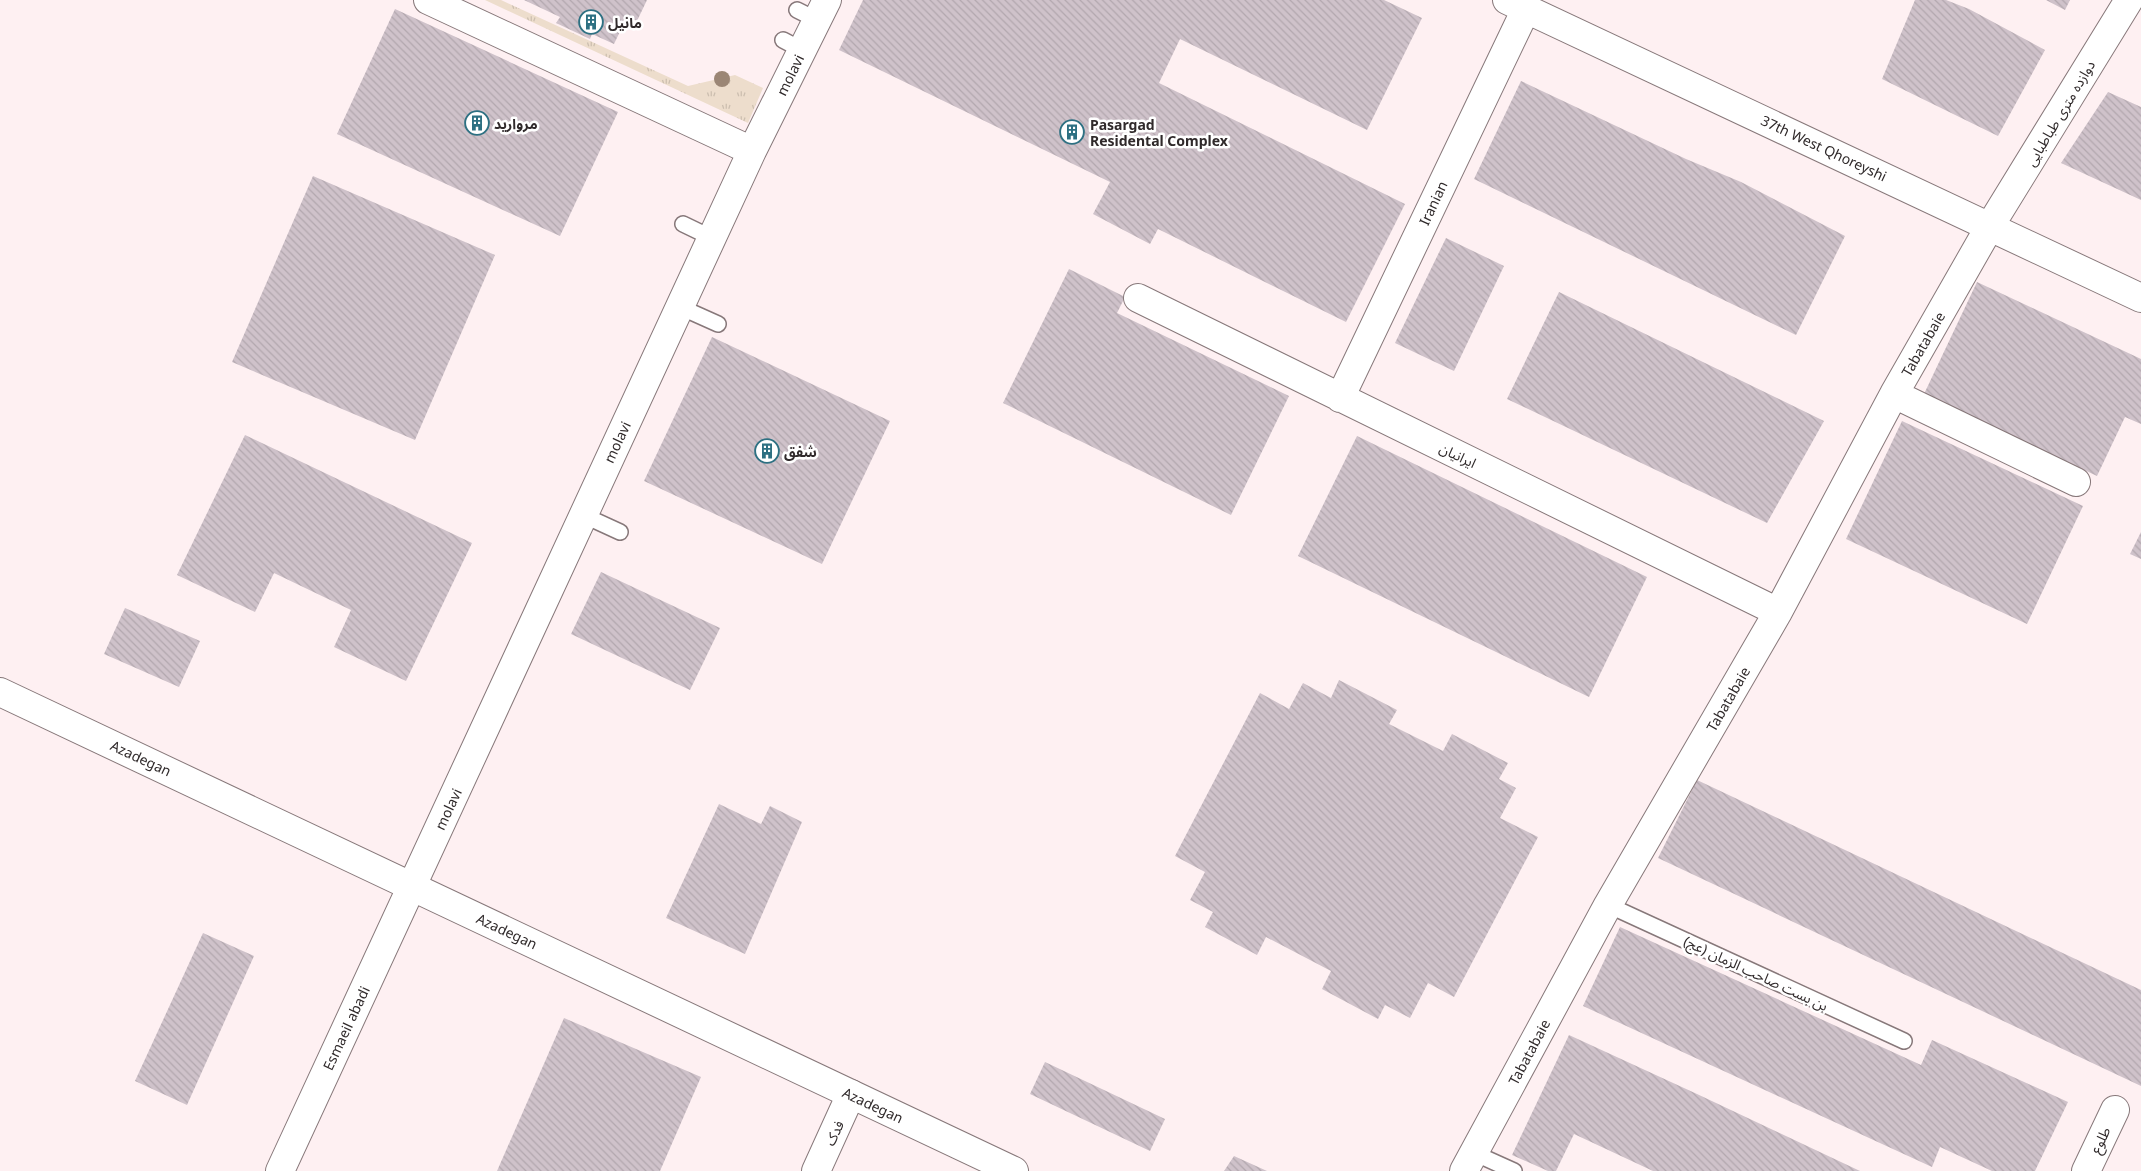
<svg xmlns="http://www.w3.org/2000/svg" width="2141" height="1171" viewBox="0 0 2141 1171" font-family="'Noto Sans','Noto Sans Arabic',sans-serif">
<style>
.grass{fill:url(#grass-tufts)}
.building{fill:url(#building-back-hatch)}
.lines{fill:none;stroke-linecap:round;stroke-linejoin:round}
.lane-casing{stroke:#87787a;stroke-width:18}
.street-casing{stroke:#87787a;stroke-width:30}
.secondary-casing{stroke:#87787a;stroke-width:30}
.lane{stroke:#fff;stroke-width:15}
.street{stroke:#fff;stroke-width:28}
.secondary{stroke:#fff;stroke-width:28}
.tree{fill:#9b8675}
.labels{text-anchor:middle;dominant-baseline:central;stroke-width:5;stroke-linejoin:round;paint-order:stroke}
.poi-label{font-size:14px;font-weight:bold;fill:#302a2b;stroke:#fff;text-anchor:start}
.street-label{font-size:14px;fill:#302a2b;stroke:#fff}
</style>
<defs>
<pattern id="grass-tufts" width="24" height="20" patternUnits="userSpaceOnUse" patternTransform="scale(1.25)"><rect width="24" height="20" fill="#edddcc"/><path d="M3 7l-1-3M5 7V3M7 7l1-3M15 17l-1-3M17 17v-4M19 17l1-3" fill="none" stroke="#ccbeaf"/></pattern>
<pattern id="building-back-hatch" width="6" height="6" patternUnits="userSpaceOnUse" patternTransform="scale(1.25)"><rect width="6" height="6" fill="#cfc2ca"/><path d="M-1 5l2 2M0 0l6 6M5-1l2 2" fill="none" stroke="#b2a7ae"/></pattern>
</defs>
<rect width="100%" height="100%" fill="#fef0f2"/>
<path class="grass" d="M485,0H501L688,86L735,75L763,88L748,123Z"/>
<path class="building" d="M524,0H647L637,21L627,17L614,44L592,34L590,39L556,23L560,17Z
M863,0H1384L1422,18L1367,130L1180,39L1159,83L1405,204L1346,322L1158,229L1150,244L1093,214L1110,182L839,50Z
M1915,0H1946L1969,9L2045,50L1998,136L1882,79Z
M2046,0H2070L2065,10Z
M395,9L618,112L560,236L337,134Z
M1521,81L1686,159L1741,182L1845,236L1796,335L1474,179Z
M2108,92L2141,107V200L2061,163Z
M313,176L495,255L415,440L232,362Z
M1446,238L1504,266L1454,371L1395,343Z
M1069,269L1125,297L1117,313L1289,396L1231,515L1003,403Z
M1977,282L2141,359V424L2125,417L2097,476L1924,394Z
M1559,292L1824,421L1767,523L1507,399Z
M712,337L890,421L822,564L644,481Z
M1902,421L2083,506L2027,624L1846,539Z
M245,435L472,543L406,681L334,647L351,610L274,573L255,612L177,575Z
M1357,436L1647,577L1589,697L1298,556Z
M2141,532V559L2130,554Z
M601,572L720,628L690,690L571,634Z
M125,608L200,641L179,687L104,654Z
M1339,680L1397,710L1389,724L1443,751L1452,734L1508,763L1499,779L1516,788L1500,818L1538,837L1454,997L1428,983L1410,1018L1385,1005L1378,1019L1322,989L1331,971L1266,937L1257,955L1205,927L1213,912L1190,900L1205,872L1175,856L1260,693L1289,709L1303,683L1331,698Z
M1697,780L2141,990V1086L1658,858Z
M719,804L761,824L770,806L802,822L745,954L666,918Z
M1620,927L1921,1065L1932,1040L2068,1102L2035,1171H1992L1940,1147L1932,1167L1583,1006Z
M203,933L254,956L187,1105L135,1081Z
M564,1018L701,1077L660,1171H497Z
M1569,1035L1697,1094L1860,1171H1653L1574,1134L1556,1171H1548L1512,1155Z
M1045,1062L1165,1119L1150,1151L1030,1094Z
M1234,1156L1267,1171H1224Z"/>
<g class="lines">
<g class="lane-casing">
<path id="lane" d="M797,10L817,20
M783,40L802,50
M683,224L712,238
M680,307L718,324
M583,515L620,532
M1608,905L1904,1041
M1474,1153L1514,1171"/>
</g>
<g class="street-casing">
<path id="street" d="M428,0L752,151
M1507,0L2141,298
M1138,298L1778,612
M1894,394L2076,482
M1340,398L1526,9
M280,1171L752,151L827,0
M816,1171L851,1094
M1464,1171L1608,905L1778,612L1894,394L1990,226L2129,0
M2086,1171L2115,1110"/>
</g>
<g class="secondary-casing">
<path id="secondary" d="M0,692L1014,1171"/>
</g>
<use href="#lane" class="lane"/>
<use href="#street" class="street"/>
<use href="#secondary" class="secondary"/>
</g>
<circle class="tree" cx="722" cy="79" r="8"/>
<defs>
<g id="building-ring" transform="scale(1.25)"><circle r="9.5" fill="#fff" stroke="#2d7082" stroke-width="1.5"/><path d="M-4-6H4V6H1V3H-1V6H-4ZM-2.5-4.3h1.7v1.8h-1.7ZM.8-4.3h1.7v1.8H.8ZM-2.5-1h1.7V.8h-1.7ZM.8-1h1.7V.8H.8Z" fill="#2d7082"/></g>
</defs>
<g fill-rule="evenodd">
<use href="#building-ring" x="591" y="22"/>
<use href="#building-ring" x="477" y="123"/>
<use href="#building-ring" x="1072" y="132"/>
<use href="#building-ring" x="767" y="451"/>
</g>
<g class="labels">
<g class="poi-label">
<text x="608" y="22">مانیل</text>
<text x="494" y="123">مروارید</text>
<text x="1090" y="124">Pasargad<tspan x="1090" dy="16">Residental Complex</tspan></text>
<text x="784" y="451">شفق</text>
</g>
<g class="street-label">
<text transform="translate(790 75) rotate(-64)">molavi</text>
<text transform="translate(2060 113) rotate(-59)">دوازده متری طباطبایی</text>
<text transform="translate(1824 148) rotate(25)">37th West Qhoreyshi</text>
<text transform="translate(1433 203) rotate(-65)">Iranian</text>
<text transform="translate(1923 344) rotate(-60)">Tabatabaie</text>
<text transform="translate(617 442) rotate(-65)">molavi</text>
<text transform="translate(1458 455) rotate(26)">ایرانیان</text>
<text transform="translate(1728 699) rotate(-60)">Tabatabaie</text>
<text transform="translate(141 758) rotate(25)">Azadegan</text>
<text transform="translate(448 809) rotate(-65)">molavi</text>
<text transform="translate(507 931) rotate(25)">Azadegan</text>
<text transform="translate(1756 973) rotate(25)">بن بست صاحب الزمان (عج)</text>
<text transform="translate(346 1028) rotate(-65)">Esmaeil abadi</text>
<text transform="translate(1529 1052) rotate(-62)">Tabatabaie</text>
<text transform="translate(873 1105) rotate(25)">Azadegan</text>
<text transform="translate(834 1133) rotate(-65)">فدک</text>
<text transform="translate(2100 1140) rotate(-64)">طلوع</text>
</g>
</g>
</svg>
